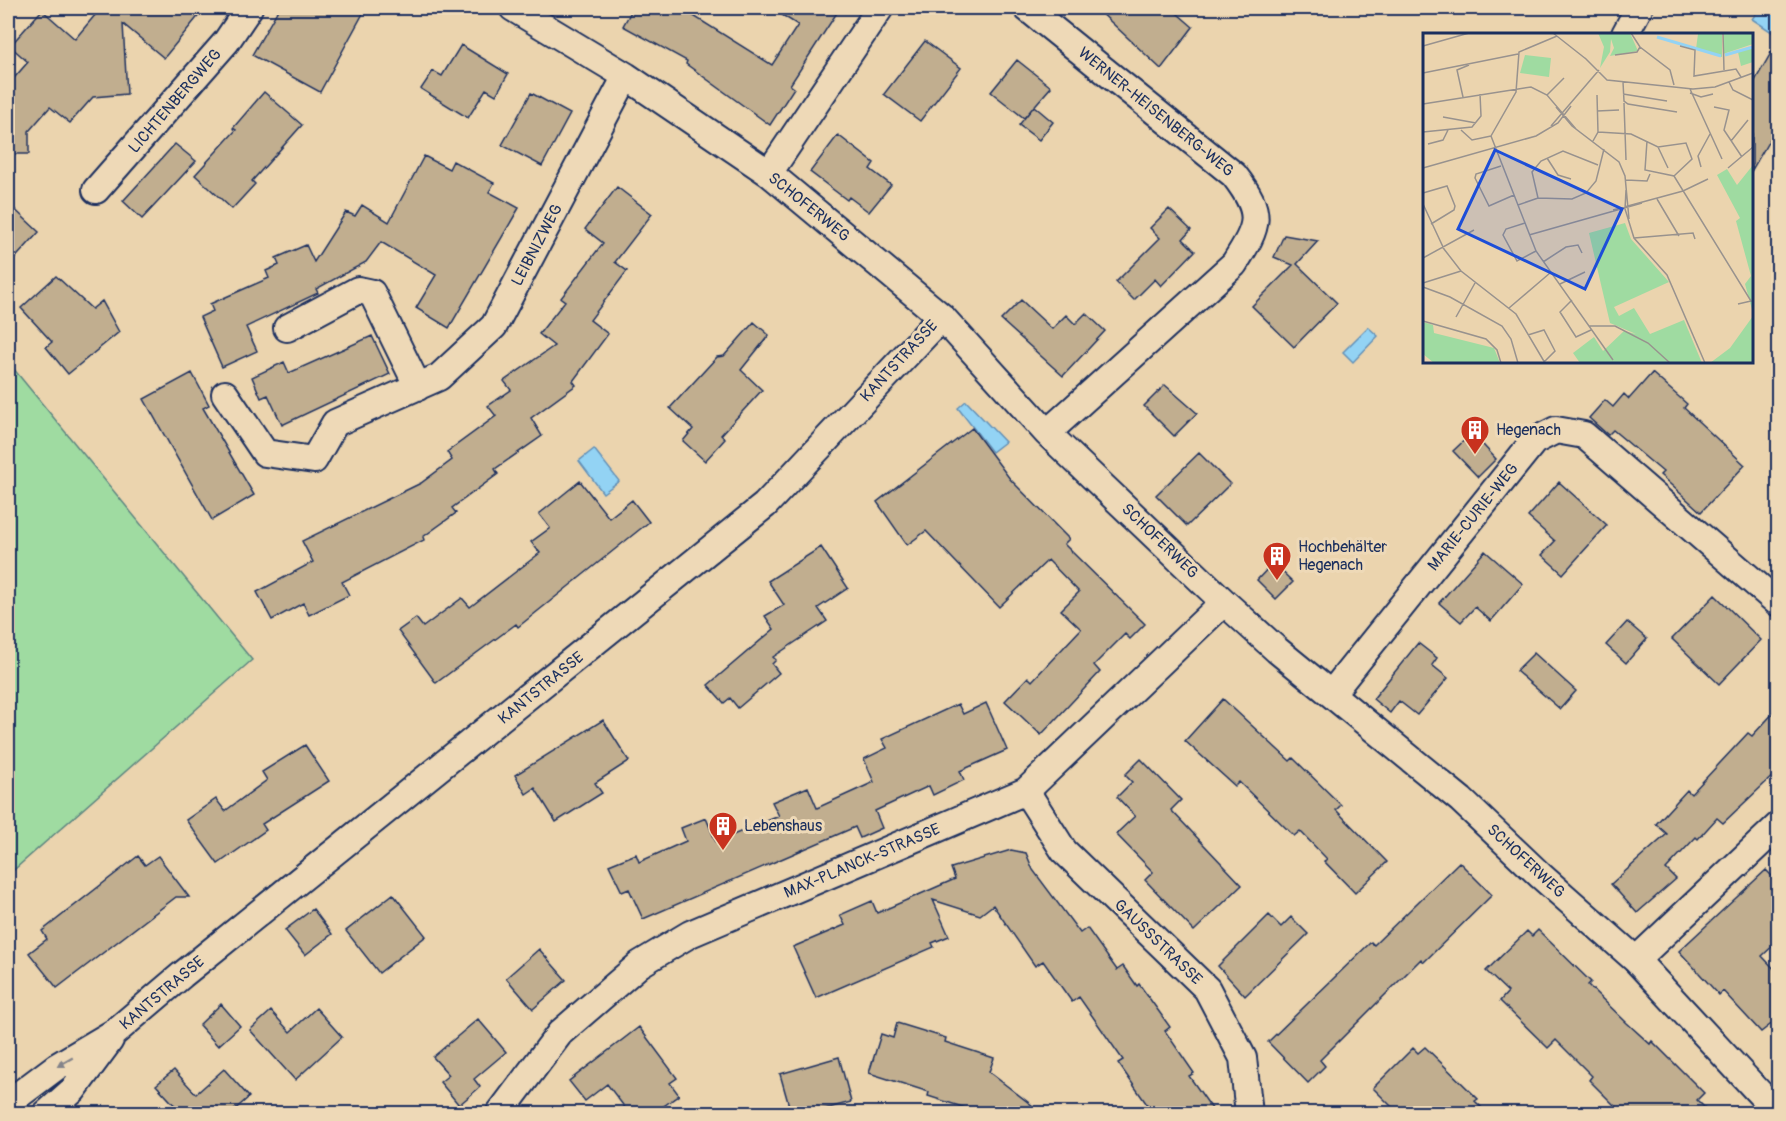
<svg xmlns="http://www.w3.org/2000/svg" width="1786" height="1121" viewBox="0 0 1786 1121" font-family="Pangolin,sans-serif">
<style>
.green{fill:#9fdba1;stroke:#5d8580;stroke-width:1.5}
.water{fill:#93d3f4;stroke:#6391b8;stroke-width:1.5}
.building{fill:#c1ae8f;stroke:#1b2f5e;stroke-width:1.5}
.lines{fill:none;stroke-linecap:round;stroke-linejoin:round}
.minor-casing{stroke:#1b2f5e;stroke-width:30}
.minor{stroke:#eed9b7;stroke-width:26}
.oneway{fill:#84848a}
.labels{text-anchor:middle;dominant-baseline:central;stroke-width:6;stroke-linejoin:round;paint-order:stroke}
.street-label{font-size:16px;fill:#1b2f5e;stroke:#eed9b7}
.poi-label{font-size:16px;fill:#1b2f5e;stroke:#eed9b7;text-anchor:start}
.inset-river{fill:none;stroke:#93d3f4;stroke-width:3}
.inset-road{fill:none;stroke:#98928e;stroke-width:1.5}
.view{fill:#1d4ed8;fill-opacity:0.15;stroke:#1d4ed8;stroke-width:3}
.inset-edge{fill:none;stroke:#1b2f5e;stroke-width:3}
</style>
<rect width="100%" height="100%" fill="#ebd4ae"/>
<filter id="ink" filterUnits="userSpaceOnUse"><feTurbulence type="fractalNoise" baseFrequency=".0167" numOctaves="2"/><feDisplacementMap in="SourceGraphic" scale="12" xChannelSelector="R" yChannelSelector="G"/><feConvolveMatrix kernelMatrix="1 2 1 2 8 2 1 2 1" color-interpolation-filters="sRGB"/></filter>
<g filter="url(#ink)">
<path class="green" d="M8,362L252,660L8,875Z"/>
<path class="water" d="M1760,8H1769L1778,13V36L1752,19Z
M1368,327L1378,336L1353,362L1343,352Z
M966,401L1005,442L992,452L958,408Z
M594,449L619,481L603,493L579,461Z"/>
<path class="building" d="M101,8H205L164,58L123,24L127,94L93,97L70,123L50,107L29,131V154H8V79L14,78L28,62L10,46L42,10L75,39Z
M279,8H366L320,92L252,55Z
M633,8H681L772,65L798,25L771,8H840L790,85L794,88L770,125L686,64L687,61L623,26Z
M1096,8H1171L1193,27L1161,69Z
M1779,39V123L1752,170V86Z
M925,41L961,68L920,121L884,94Z
M461,45L508,74L496,95L486,89L468,118L421,89L433,71L442,76Z
M1017,60L1051,87L1024,118L991,92Z
M264,92L302,125L252,181L255,184L232,209L195,175L236,130L233,128Z
M531,93L570,114L542,166L502,145Z
M1034,106L1053,122L1039,140L1019,125Z
M838,135L874,163L870,169L891,185L869,212L849,197L847,200L810,172Z
M175,144L196,161L142,219L123,201Z
M424,156L449,169L453,161L494,183L489,192L519,208L449,328L416,308L436,275L381,242L366,262L316,289L318,293L246,327L257,351L222,367L200,317L213,311L210,304L269,278L266,271L279,265L276,258L306,245L314,262L346,212L355,216L362,205L389,222Z
M617,187L652,214L615,262L627,271L590,320L608,334L573,381L576,385L531,418L542,436L495,469L498,474L452,508L456,513L423,537L424,540L342,582L349,595L309,615L303,603L272,620L257,592L313,562L302,541L421,483L452,460L447,452L496,416L488,406L511,390L504,381L554,346L539,334L565,301L561,298L603,243L585,229Z
M8,203L39,232L8,266Z
M1169,209L1191,230L1183,239L1195,251L1161,286L1155,279L1134,300L1116,282L1160,238L1150,228Z
M1284,235L1318,241L1297,264L1337,303L1294,347L1252,306L1293,265L1274,257Z
M56,276L92,309L102,301L119,332L68,374L46,347L52,342L21,308Z
M1021,300L1052,329L1066,315L1075,324L1086,313L1105,331L1063,376L1001,320Z
M754,322L769,335L741,370L762,390L721,435L725,439L705,461L683,441L693,429L670,408L717,357L724,356Z
M372,336L390,374L282,425L268,395L261,398L252,377L284,362L289,373Z
M192,373L209,405L203,408L254,495L212,520L144,399Z
M1652,373L1687,404L1684,408L1745,465L1701,512L1660,475L1663,472L1613,430L1608,435L1589,418L1605,400L1613,407L1624,394L1629,399Z
M1165,385L1197,413L1174,436L1144,406Z
M972,428L1010,479L1069,539L1064,544L1145,624L1130,639L1125,634L1094,665L1100,672L1041,735L1005,701L1028,677L1032,681L1081,629L1061,610L1079,592L1048,560L999,607L926,531L907,545L877,502Z
M1472,433L1496,459L1478,477L1453,451Z
M1199,453L1230,484L1187,526L1156,495Z
M580,481L609,518L632,500L649,522L518,627L516,624L436,683L398,631L416,618L423,627L462,598L470,607L540,553L531,542L550,528L539,514Z
M1559,482L1607,525L1563,574L1542,555L1555,541L1528,517Z
M821,547L848,588L818,608L827,621L773,657L776,660L772,664L779,673L738,708L730,698L724,703L708,685L774,629L765,616L784,605L768,581Z
M1485,551L1523,584L1491,621L1475,607L1461,622L1439,603Z
M1273,563L1293,582L1276,599L1257,580Z
M1715,595L1761,640L1719,684L1672,639Z
M1627,622L1647,639L1626,663L1606,645Z
M1418,643L1437,658L1432,665L1448,678L1417,715L1399,701L1390,713L1373,699Z
M1534,653L1576,691L1560,709L1516,671Z
M1223,699L1290,761L1293,758L1341,805L1336,810L1387,862L1355,893L1324,861L1327,859L1300,831L1294,836L1239,782L1235,786L1185,741Z
M986,703L1007,750L960,771L964,780L933,795L929,786L875,811L882,828L860,838L855,827L643,919L629,889L622,892L609,865L636,854L639,862L686,841L681,828L706,818L716,842L779,816L772,802L808,787L817,808L874,782L864,759L887,748L882,739L958,704L963,714Z
M1779,707V770L1723,823L1717,818L1698,839L1696,837L1666,869L1676,879L1637,913L1611,884L1667,834L1656,824L1687,790L1691,794L1748,733L1752,736Z
M603,720L629,761L595,783L602,793L556,822L535,788L526,794L515,775Z
M305,745L329,781L262,824L266,830L218,864L186,820L216,799L225,811L267,780L262,772Z
M1141,759L1181,800L1171,810L1242,885L1194,931L1145,880L1153,872L1116,834L1135,816L1117,797L1132,782L1125,775Z
M1011,850L1026,853L1033,870L1080,933L1087,928L1117,970L1123,966L1137,986L1139,984L1170,1027L1165,1031L1194,1073L1189,1076L1215,1113H1153L1118,1063L1123,1060L1079,997L1072,1002L1043,961L1035,966L993,905L980,915L933,900L949,936L932,943L934,947L816,998L793,947L845,925L840,915L872,901L877,913L955,879L951,868Z
M138,856L145,865L158,856L189,897H176L57,988L29,953L47,939L42,931Z
M1459,862L1492,895L1424,962L1421,959L1320,1060L1325,1066L1308,1083L1268,1042L1371,942L1374,945Z
M1766,870L1779,883V940L1762,956L1779,974V1018L1761,1032L1723,991L1719,995L1679,951Z
M393,894L426,936L379,973L346,931Z
M313,909L332,934L305,955L285,930Z
M1269,915L1281,927L1291,917L1308,934L1245,996L1218,966Z
M1538,930L1591,982L1588,985L1627,1023L1650,1044L1652,1041L1704,1093L1697,1100L1710,1113H1622L1589,1080L1592,1076L1556,1040L1548,1048L1500,1001L1508,992L1486,971L1527,931L1532,936Z
M539,949L566,980L533,1009L506,978Z
M221,1004L240,1026L218,1046L199,1025Z
M316,1008L342,1037L295,1080L250,1030L271,1011L290,1032Z
M478,1019L506,1052L474,1079L480,1087L459,1105L440,1082L449,1075L433,1057Z
M897,1023L946,1038L945,1042L994,1058L989,1072L1042,1113H981L928,1096L929,1092L869,1073L881,1034L893,1038Z
M639,1027L677,1078L670,1083L679,1095L654,1113H629L607,1084L585,1101L569,1081Z
M1425,1047L1478,1099L1475,1101L1487,1113H1398L1373,1088L1413,1048L1418,1053Z
M839,1057L851,1102L810,1113H791L780,1074Z
M224,1069L249,1097L231,1113H175L179,1110L156,1085L174,1070L196,1094Z"/>
<g class="lines">
<g class="minor-casing">
<path id="minor" d="M513,8L626,76L769,173L942,317L1047,433L1224,602L1277,650L1461,800L1541,876L1636,960L1778,1113
M1027,8L1234,175C1264,214 1259,225 1234,264L1047,433
M1625,34L1639,8
M769,173L880,8
M96,190L226,42L249,8
M287,328L358,290L372,293L418,387
M225,394L265,453L314,460L335,423L439,377L494,326L626,76
M1331,694L1534,441L1556,430L1584,435L1778,603
M1026,791L1064,851L1207,989L1243,1058L1249,1114
M1636,960L1778,826
M8,1103L56,1067L115,1032L182,975L765,505L942,317
M46,1114L73,1090L110,1040
M499,1114L560,1033L640,964L690,934L1026,791L1224,602"/>
</g>
<use href="#minor" class="minor"/>
</g>
<defs><path id="oneway-solid" d="M-6-.8H1V-3.2L6.5 0L1 3.2V.8H-6Z" transform="scale(1.5)"/></defs>
<use class="oneway" href="#oneway-solid" transform="translate(65 1062) rotate(150)"/>
</g>
<defs>
<g id="building-pin" transform="scale(1.5)"><path d="M0 17L-7.5 6A9.5 9.5 0 1 1 7.5 6Z" fill="#c8321e" stroke="#eed9b7"/><path d="M-4-6H4V6H1V3H-1V6H-4ZM-2.5-4.3h1.7v1.8h-1.7ZM.8-4.3h1.7v1.8H.8ZM-2.5-1h1.7V.8h-1.7ZM.8-1h1.7V.8H.8Z" fill="#fff"/></g>
</defs>
<g fill-rule="evenodd">
<use href="#building-pin" x="1475" y="430"/>
<use href="#building-pin" x="1277" y="556"/>
<use href="#building-pin" x="723" y="826"/>
</g>
<g class="labels">
<g class="street-label">
<text transform="translate(175 101) rotate(-49)">LICHTENBERGWEG</text>
<text transform="translate(1156 112) rotate(39)">WERNER-HEISENBERG-WEG</text>
<text transform="translate(809 207) rotate(39)">SCHOFERWEG</text>
<text transform="translate(537 245) rotate(-62)">LEIBNIZWEG</text>
<text transform="translate(899 361) rotate(-47)">KANTSTRASSE</text>
<text transform="translate(1473 517) rotate(-51)">MARIE-CURIE-WEG</text>
<text transform="translate(1160 541) rotate(44)">SCHOFERWEG</text>
<text transform="translate(541 688) rotate(-39)">KANTSTRASSE</text>
<text transform="translate(862 861) rotate(-23)">MAX-PLANCK-STRASSE</text>
<text transform="translate(1526 861) rotate(43)">SCHOFERWEG</text>
<text transform="translate(1158 942) rotate(44)">GAUSSSTRASSE</text>
<text transform="translate(162 993) rotate(-40)">KANTSTRASSE</text>
</g>
<g class="poi-label">
<text x="1496" y="430">Hegenach</text>
<text x="1298" y="547">Hochbehälter<tspan x="1298" dy="18">Hegenach</tspan></text>
<text x="744" y="826">Lebenshaus</text>
</g>
</g>
<g transform="translate(1423 33)">
<rect width="330" height="330" fill="#ebd4ae"/>
<path d="M175,0H207L215,18L187,23L191,15L188,6L187,19L177,35L181,14ZM265,0H299V24L273,16L275,1ZM301,0H330V11L300,21ZM330,14V29L318,33L315,19ZM102,22L128,25L126,44L97,40ZM330,132V280L322,251L328,243L313,188L317,185L294,142L304,136L314,152ZM202,190L208,206L246,249L191,274L196,283L211,275L227,301L261,287L279,330H157L150,320L171,304L180,318L201,298L213,301L187,290L166,200ZM330,283V330H287L307,315ZM0,289L10,292L11,300L71,315L77,330H11L0,321Z" fill="#9fdba1"/>
<path class="inset-river" d="M234,4L298,23M302,22L330,14"/>
<path class="inset-road" d="M130,0L163,26M208,0L217,14L247,37L251,52M300,0L301,37M134,3L96,19L93,59L68,103L113,218L190,327M0,13L46,0M257,13L272,17L271,43L313,36L318,44M192,22L214,19L217,14M162,25L184,47L270,56L292,54L330,40M0,40L95,21M200,49L201,68L205,71L254,79M306,49L310,57L330,67M267,56L299,126M267,60L278,64L290,61M200,61L244,68M124,62L141,45M40,64L34,37L46,32M201,70L203,127M0,71L108,54L124,62L153,96M133,74L149,93L196,129L202,143L206,186M291,74L306,77L301,97L319,124M174,78L196,77M20,84L53,90M128,93L176,37M38,97L49,107L68,103M0,99L49,94L58,83L57,61M175,99L208,101L235,114L263,110L269,126L251,143M170,108L175,99L174,62M224,108L222,137L251,143L328,268L315,271M308,108L325,87M5,111L20,107L25,97M235,114L245,135M124,125L135,142L148,146M78,133L53,141L52,145L66,173L91,162M278,134L275,123L287,101M0,135L113,103L135,90L148,73M305,135L330,114M203,147L224,148L227,141M203,157L202,176L211,205L244,242L282,330M0,160L24,153L32,173L31,177L8,191M115,165L109,139L118,128L140,118L175,132M234,166L256,203M0,171L21,216L38,238L93,281L122,330M95,172L115,165L149,166L163,160L173,148L181,116M190,177L260,158L285,146M102,190L83,196L80,202L94,228L113,218M106,202L219,170M211,205L270,200L272,206M0,225L51,197M120,229L143,214L155,212L159,220M0,250L38,238M137,251L162,239M0,254L27,264L79,293L88,306L95,330M149,267L137,279L153,304L168,297M86,275L127,240M33,284L52,250M0,288L63,306L74,317L78,330M166,293H192L225,310L247,330M105,302L121,297L132,318L121,329"/>
<path class="view" d="M72,117L199,176L162,256L35,196Z"/>
<rect width="330" height="330" class="inset-edge"/>
</g>
<rect width="1786" height="1121" fill="none" stroke="#eed9b7" stroke-width="30"/>
<rect x="15" y="15" width="1756" height="1091" fill="none" stroke="#1b2f5e" stroke-width="2" filter="url(#ink)"/>
</svg>
